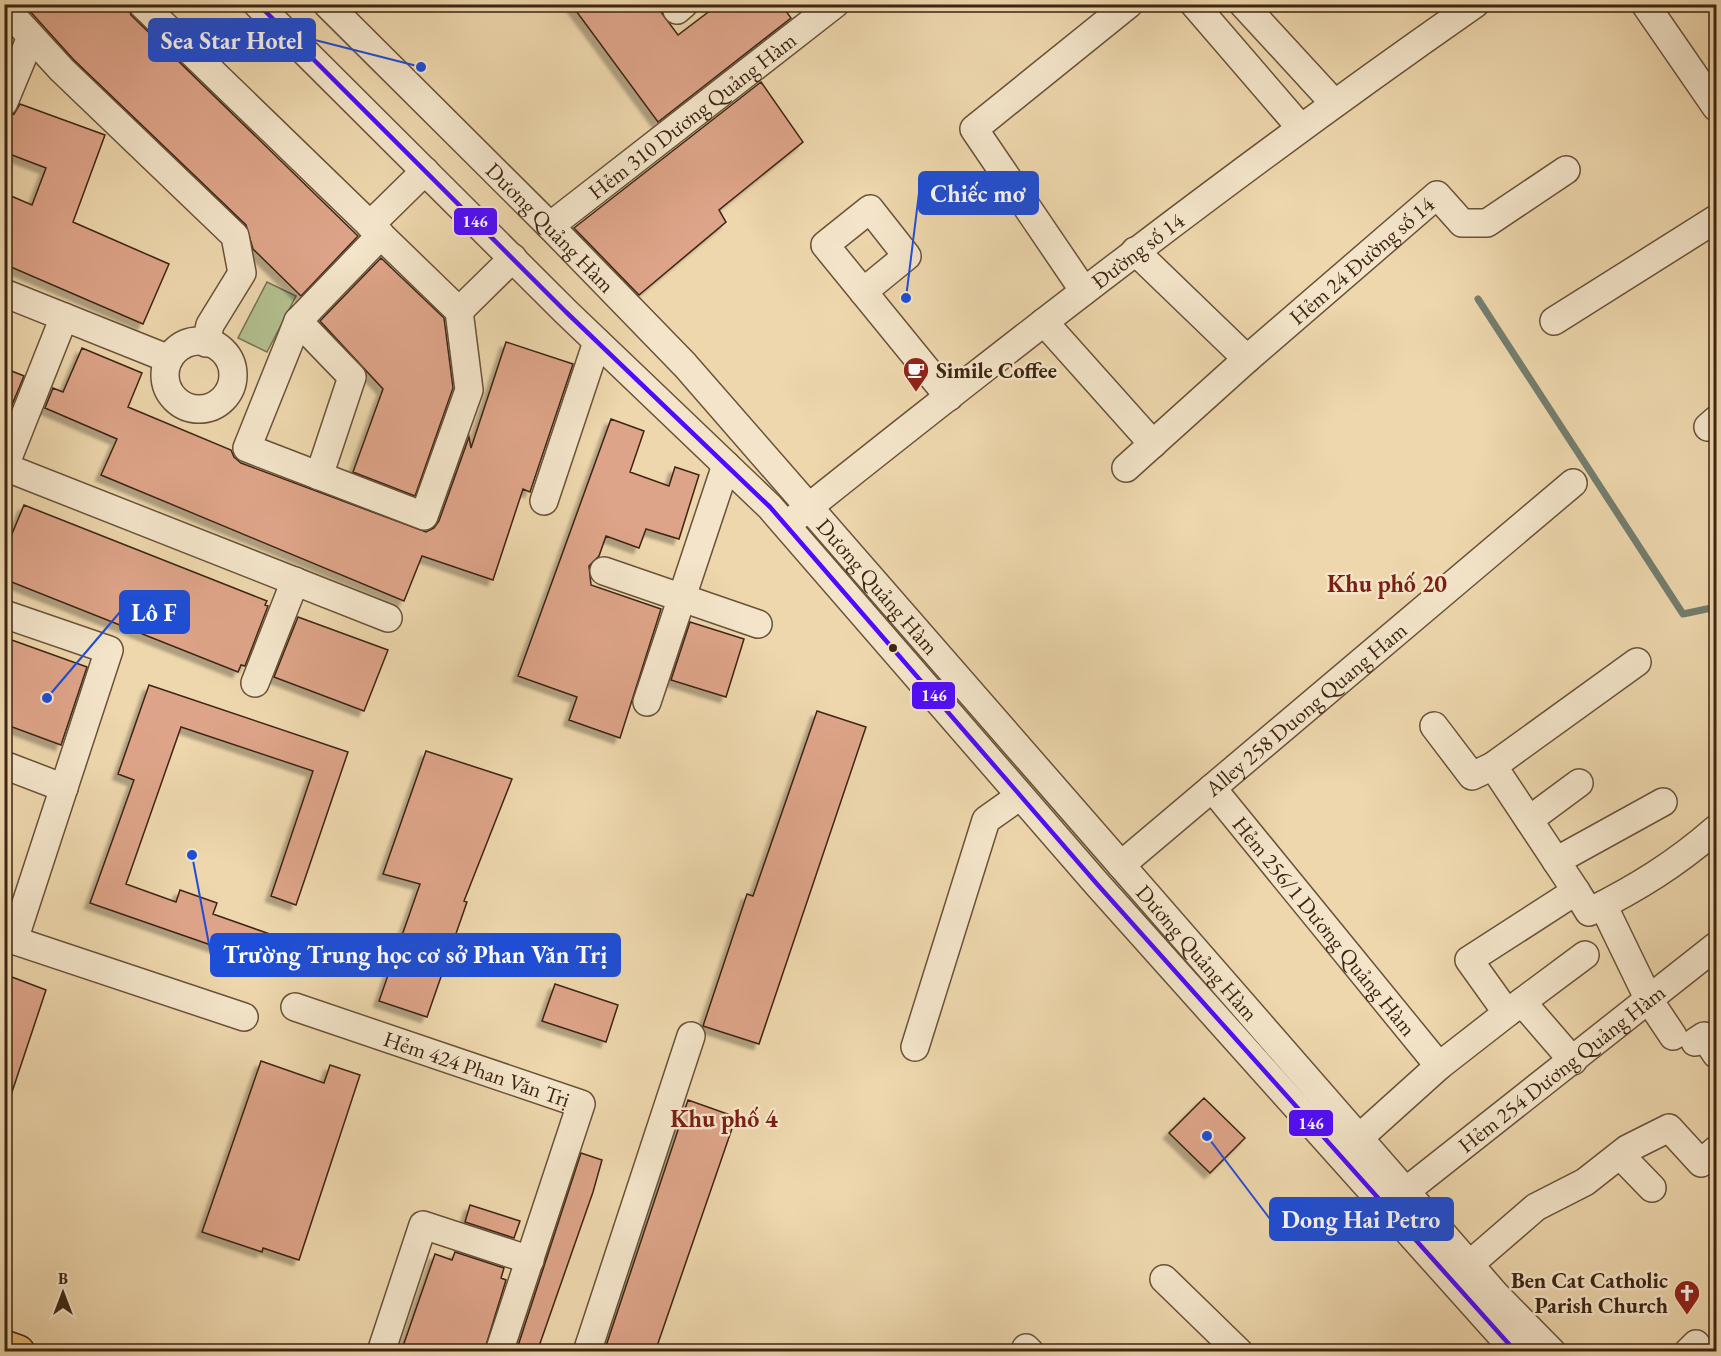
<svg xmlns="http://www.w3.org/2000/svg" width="1721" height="1356" viewBox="0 0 1721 1356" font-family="'EB Garamond',serif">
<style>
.green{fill:#b3bf8f;stroke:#787251;stroke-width:1.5}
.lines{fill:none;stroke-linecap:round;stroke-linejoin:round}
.stream{stroke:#747e6f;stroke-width:7}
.building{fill:#dea489;stroke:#3d2513;stroke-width:1.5;filter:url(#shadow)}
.minor-casing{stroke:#69523a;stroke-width:30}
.major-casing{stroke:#3d2513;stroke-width:36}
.minor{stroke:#f4e5ca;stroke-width:27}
.major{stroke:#e7bc76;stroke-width:33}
.bus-1-casing{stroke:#f4e5ca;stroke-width:9}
.bus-1{stroke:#4f0aff;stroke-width:4.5}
.bus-dot{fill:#3d2513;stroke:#f4e5ca;stroke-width:2}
.labels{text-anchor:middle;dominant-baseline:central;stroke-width:5;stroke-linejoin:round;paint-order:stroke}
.street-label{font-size:22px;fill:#3d2513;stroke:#f4e5ca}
.poi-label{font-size:22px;font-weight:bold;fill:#3d2513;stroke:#f4e5ca;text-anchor:start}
.neighbourhood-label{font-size:24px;font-weight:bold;fill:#7a1f14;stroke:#f4e5ca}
.leader{fill:none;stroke:#1d4ed8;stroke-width:2}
.callout-dot{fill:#1d4ed8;stroke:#f4e5ca;stroke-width:2}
.callout{fill:#1d4ed8;stroke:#1d4ed8;stroke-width:2}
.callout-label{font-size:24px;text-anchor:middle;font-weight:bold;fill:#fff}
.line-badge{stroke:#f4e5ca;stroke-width:2}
.badge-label{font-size:16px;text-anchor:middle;font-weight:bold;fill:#fff}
</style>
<defs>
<filter id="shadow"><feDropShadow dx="-5.5" dy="5.5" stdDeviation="1.5" flood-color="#0004"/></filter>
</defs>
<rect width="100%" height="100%" fill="#eed7ad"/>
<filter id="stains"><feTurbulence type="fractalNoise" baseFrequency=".00333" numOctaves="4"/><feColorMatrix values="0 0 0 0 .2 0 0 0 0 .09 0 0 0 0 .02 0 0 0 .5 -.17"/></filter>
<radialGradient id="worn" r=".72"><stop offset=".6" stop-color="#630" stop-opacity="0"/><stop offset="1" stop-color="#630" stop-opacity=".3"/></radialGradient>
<path class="green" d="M267,282L296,296L267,352L238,338Z"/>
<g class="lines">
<path class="stream" d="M1478,299L1683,614L1716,607"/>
</g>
<path class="building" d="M19,4H127L131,15L358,236L301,296L253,249L246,225L73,59L29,10Z
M571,4H655L678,35L719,4H781L791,18L658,122Z
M761,82L803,142L719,210L726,222L639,295L574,228Z
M20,104L105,135L73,222L169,264L143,324L4,264V193L32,205L46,168L4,152V117L14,114Z
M381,258L444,318L453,388L415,496L353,472L383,389L320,321Z
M506,342L573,364L530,492L523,489L493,580L422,556L404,601L101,475L117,439L45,408L53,388L63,392L82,348L142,373L128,407L231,450L234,457L241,463L426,532L434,528L439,521L469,437L471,448Z
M4,368L24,376L4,424Z
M611,419L644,431L630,472L669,486L675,467L699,475L679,539L646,529L639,548L606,536L599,556L589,566L591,585L661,609L620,738L569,720L577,697L518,676Z
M24,505L267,601L265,605L268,606L245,666L241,665L238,672L4,579V553Z
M298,617L388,650L364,711L274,677Z
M690,622L744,639L726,697L671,680Z
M9,639L87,667L61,745L4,724V651Z
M149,685L348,752L296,905L271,896L313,771L181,727L126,884L176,902L180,890L217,903L213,914L284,939L274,967L90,903L134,780L118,774Z
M817,711L866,727L759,1044L703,1026L747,894L753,896Z
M426,751L512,779L464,901L467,902L427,1017L379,1001L420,884L383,874Z
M4,974L46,990L8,1104H4Z
M555,984L618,1005L606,1042L542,1021Z
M261,1061L324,1083L330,1065L360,1075L299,1260L263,1248L262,1252L202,1232Z
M1204,1098L1245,1138L1210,1173L1169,1133Z
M688,1100L736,1117L655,1352H604Z
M581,1153L602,1160L593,1192L537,1352H516Z
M470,1205L520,1221L514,1238L465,1222Z
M455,1252L504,1268L501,1278L506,1280L484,1352H401L435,1254L452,1260Z"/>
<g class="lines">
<g class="minor-casing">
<g id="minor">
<path d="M142,4L459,311L469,390L424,516L247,448L298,321L381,235"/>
<path d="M257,4L566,312L770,507L1097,884L1516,1352"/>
<path id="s1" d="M327,4L550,226L685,365L1496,1295L1552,1352"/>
<path d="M1194,4L1300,127"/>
<path d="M1243,4L1334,103"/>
<path d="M1645,4L1716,107"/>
<path d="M677,10L684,4"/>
<path d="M4,15L17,21L62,70L235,236L242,273L210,325L206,343"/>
<path d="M4,102L31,37"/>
<path d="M370,225L425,171"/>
<path id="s2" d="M550,226L835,4"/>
<path d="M1135,251L1247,359"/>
<path d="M1084,291L974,129L1129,4"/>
<path d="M863,292L907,256L870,209L825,245L949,397"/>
<path d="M4,293L169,359"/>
<path d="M459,311L513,258"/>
<path d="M298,321L352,377L319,476"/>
<path d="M1554,321L1716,219"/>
<path d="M1044,322L1153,444"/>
<circle cx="199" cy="375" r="34"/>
<path d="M1708,427L1716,420"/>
<path d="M5,467L388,618"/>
<path d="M4,468L64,317"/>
<path id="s3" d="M1126,468L1247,359L1437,195L1462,223H1487L1566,170"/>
<path d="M544,501L597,342"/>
<path id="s4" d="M794,519C1017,341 1241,167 1475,4"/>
<path d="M604,571L758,624"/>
<path d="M4,614L109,650L14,940"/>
<path d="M255,683L295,581"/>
<path d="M647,702L726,465"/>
<path d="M1434,726L1472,776L1493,766L1637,662"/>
<path d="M4,765L64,788"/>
<path d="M1493,766L1576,891"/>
<path id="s5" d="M1212,788L1439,1066"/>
<path d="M1529,820L1579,783"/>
<path d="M1556,861L1663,802"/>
<path id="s6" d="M1121,865L1573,483"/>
<path d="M1603,905L1649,1000L1673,1036"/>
<path d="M4,937L244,1017"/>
<path d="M1522,1002L1573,1061"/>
<path id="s7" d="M295,1007L581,1104L499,1352"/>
<path d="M1507,1013L1585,955"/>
<path d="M1695,1042L1704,1036L1716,1054"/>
<path d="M915,1047L986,820L1020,796"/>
<path d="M1359,1138L1439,1066L1507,1013L1469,960L1576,891L1589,912C1637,888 1676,864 1716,829"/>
<path d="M1620,1155L1652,1188"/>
<path id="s8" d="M1406,1191L1716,946"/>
<path d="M1470,1264L1536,1207L1585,1182L1627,1149L1669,1128L1701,1163L1716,1150"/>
<path d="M1164,1279L1239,1352"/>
<path d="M1026,1348L1030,1352"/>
<path d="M381,1352L423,1225L530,1260"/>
<path d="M587,1352L691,1036"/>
<path d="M1688,1352L1696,1344"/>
</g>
</g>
<g class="major-casing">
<path id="major" d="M4,1347L18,1352"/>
</g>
<use href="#minor" class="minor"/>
<use href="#major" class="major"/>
<g class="bus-1-casing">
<path id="bus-1" d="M258,4L566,312L770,507L1097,884L1516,1352"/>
</g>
<use href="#bus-1" class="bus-1"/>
</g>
<defs>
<g id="cafe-pin" transform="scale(1.35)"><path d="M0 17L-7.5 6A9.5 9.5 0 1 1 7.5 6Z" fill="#8f2418" stroke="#f4e5ca"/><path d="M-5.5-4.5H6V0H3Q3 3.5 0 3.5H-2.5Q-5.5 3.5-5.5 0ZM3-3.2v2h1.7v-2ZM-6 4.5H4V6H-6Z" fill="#fff"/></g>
<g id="church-pin" transform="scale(1.35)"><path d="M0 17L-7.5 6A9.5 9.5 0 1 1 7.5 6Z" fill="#8f2418" stroke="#f4e5ca"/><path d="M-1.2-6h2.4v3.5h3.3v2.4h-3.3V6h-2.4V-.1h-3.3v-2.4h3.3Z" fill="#fff"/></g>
</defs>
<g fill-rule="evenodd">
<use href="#cafe-pin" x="916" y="370"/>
<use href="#church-pin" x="1687" y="1293"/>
</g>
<circle class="bus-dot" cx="893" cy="648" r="5"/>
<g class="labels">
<g class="street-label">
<text stroke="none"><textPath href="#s2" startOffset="180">Hẻm 310 Dương Quảng Hàm</textPath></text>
<text stroke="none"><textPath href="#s1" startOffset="316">Dương Quảng Hàm</textPath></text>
<text stroke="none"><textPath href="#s4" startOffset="436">Đường số 14</textPath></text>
<text stroke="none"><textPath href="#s3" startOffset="314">Hẻm 24 Đường số 14</textPath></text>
<text stroke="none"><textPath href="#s1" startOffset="802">Dương Quảng Hàm</textPath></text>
<text stroke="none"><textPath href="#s6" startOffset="242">Alley 258 Duong Quang Ham</textPath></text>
<text stroke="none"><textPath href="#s5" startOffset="178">Hẻm 256/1 Dương Quảng Hàm</textPath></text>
<text stroke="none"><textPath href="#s1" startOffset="1288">Dương Quảng Hàm</textPath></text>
<text stroke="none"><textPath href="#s7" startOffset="192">Hẻm 424 Phan Văn Trị</textPath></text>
<text stroke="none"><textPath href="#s8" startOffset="198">Hẻm 254 Dương Quảng Hàm</textPath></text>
</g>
<g class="poi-label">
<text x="936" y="370">Simile Coffee</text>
<text x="1668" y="1280" text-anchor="end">Ben Cat Catholic<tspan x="1668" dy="25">Parish Church</tspan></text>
</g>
<g class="neighbourhood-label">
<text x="1387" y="583">Khu phố 20</text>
<text x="724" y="1118">Khu phố 4</text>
</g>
</g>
<path class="leader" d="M421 67L315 40M906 298L919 193M47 698L120 612M192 855L211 955M1207 1136L1270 1219"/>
<g class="callout-dot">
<circle cx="421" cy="67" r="6"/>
<circle cx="906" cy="298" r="6"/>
<circle cx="47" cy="698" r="6"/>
<circle cx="192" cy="855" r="6"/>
<circle cx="1207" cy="1136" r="6"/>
</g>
<g class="callout">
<rect x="149" y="19" width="166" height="42" rx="6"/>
<rect x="919" y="172" width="119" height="42" rx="6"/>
<rect x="120" y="591" width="69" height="42" rx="6"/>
<rect x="211" y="934" width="409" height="42" rx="6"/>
<rect x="1270" y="1198" width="183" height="42" rx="6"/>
</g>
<g class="callout-label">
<text x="232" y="49">Sea Star Hotel</text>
<text x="978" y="202">Chiếc mơ</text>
<text x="154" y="621">Lô F</text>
<text x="415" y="963">Trường Trung học cơ sở Phan Văn Trị</text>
<text x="1361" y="1228">Dong Hai Petro</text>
</g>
<g class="line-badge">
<rect x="453" y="207" width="45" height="29" rx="6" fill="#4f0aff"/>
<rect x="911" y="681" width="45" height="29" rx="6" fill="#4f0aff"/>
<rect x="1288" y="1109" width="46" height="28" rx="6" fill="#4f0aff"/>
</g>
<g class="badge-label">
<text x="475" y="227">146</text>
<text x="934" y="701">146</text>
<text x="1311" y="1129">146</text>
</g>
<rect width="1721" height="1356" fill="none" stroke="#eed7ad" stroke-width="24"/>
<rect x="6" y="6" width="1709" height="1344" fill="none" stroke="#3d2513" stroke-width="3"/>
<rect x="12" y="12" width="1697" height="1332" fill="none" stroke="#3d2513" stroke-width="1.5"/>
<g transform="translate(63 1293)" stroke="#f4e5ca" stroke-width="4.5" paint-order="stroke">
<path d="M0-4.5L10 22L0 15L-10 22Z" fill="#3d2513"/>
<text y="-9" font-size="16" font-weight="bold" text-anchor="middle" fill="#3d2513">B</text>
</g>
<rect width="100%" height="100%" filter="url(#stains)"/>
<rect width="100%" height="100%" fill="url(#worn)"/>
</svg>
